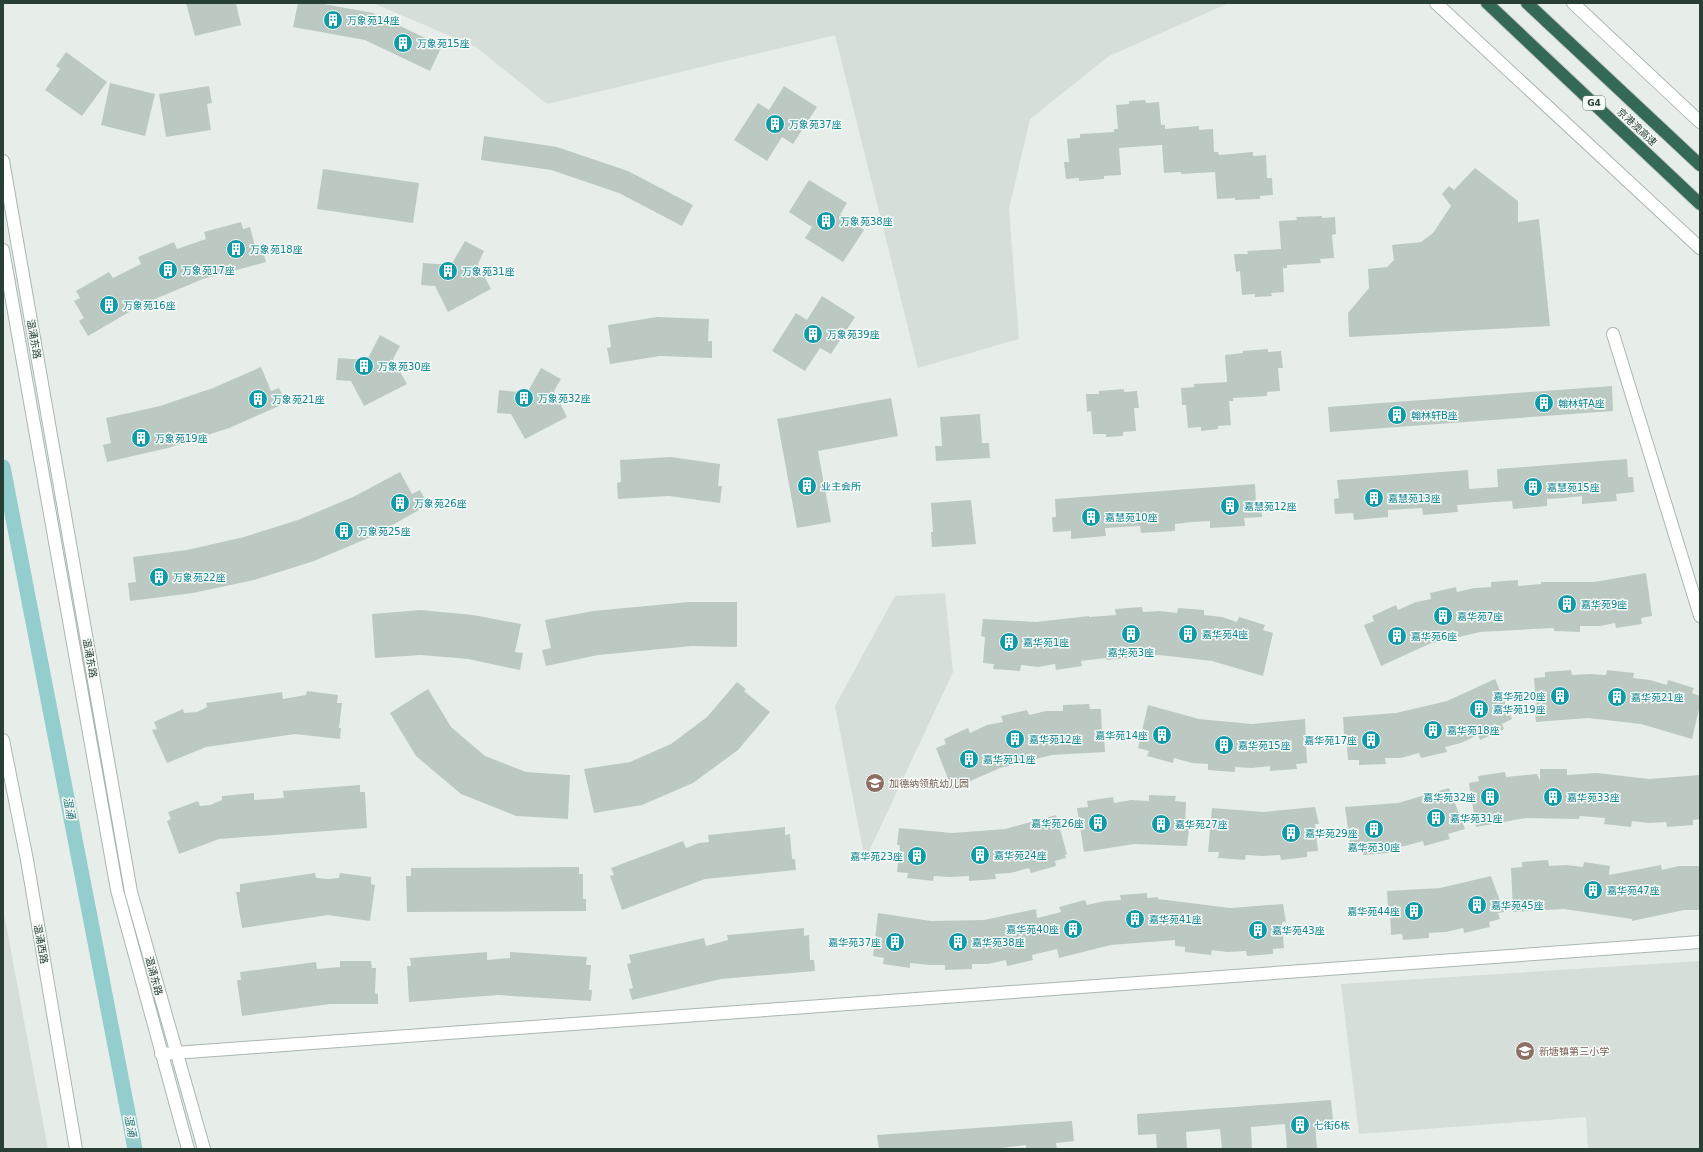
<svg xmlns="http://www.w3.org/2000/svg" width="1703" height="1152" viewBox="0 0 1703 1152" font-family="'DejaVu Sans','Noto Sans SC',sans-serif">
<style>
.built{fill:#d5ded8}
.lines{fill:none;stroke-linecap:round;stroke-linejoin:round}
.canal{stroke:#94cdcd;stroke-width:15}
.building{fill:#bcc9c2}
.minor-casing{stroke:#aab6b0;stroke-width:14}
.highway-casing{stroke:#c3c9c6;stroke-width:14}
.minor{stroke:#fff;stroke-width:12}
.highway{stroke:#356957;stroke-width:12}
.labels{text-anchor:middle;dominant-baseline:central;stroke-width:3;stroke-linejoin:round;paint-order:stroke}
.shield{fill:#f7fbf8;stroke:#657770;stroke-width:1}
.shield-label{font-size:9px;font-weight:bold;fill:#273f35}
.culture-label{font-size:10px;fill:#0d838f;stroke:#f7fbf8;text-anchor:start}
.street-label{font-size:10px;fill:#273f35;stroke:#f7fbf8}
.education-label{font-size:10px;fill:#785e54;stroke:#f7fbf8;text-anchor:start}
.water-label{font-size:11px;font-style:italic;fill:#257577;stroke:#f7fbf8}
</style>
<rect width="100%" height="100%" fill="#e7eeea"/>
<path class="built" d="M373,3H1229L1109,56L1030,119L1009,209L1019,339L918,368L835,35L547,104L476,47Z
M945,593L953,672L865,860L835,706L895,596Z
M3,908L48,1149H3Z
M1700,961V1149H1588L1586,1117L1359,1134L1341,984Z"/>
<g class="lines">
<path class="canal" d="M3,467L135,1149"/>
</g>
<path class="building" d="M186,3H236L241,25L195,36Z
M298,3H318L373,13L442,46L430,71L365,40L293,27Z
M66,52L107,82L82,116L45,90L60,69L56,66Z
M110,83L155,94L145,136L101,125Z
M209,86L212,103L207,104L211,130L166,137L159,94Z
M784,86L817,107L793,144L782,137L767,161L734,140L758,103L769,110Z
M1145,100L1146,103L1159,102L1161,125H1165V129L1199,126V130L1213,129L1214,152H1218L1219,155L1253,152V156L1266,155L1267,178H1272L1273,195L1260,196V199L1235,200V198L1217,199L1215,172L1181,174V172L1164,173L1162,145L1119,148L1121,175L1104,176V179L1079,181V178L1066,179L1064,162H1069L1067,139L1080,138V134L1114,132V129H1118L1116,105L1129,104V101Z
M484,136L557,147L628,171L693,205L682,226L619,193L551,170L481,160Z
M1475,168L1518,201V222L1539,219L1550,326L1349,337L1348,313L1369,288L1368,269L1387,267L1394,260L1392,245L1421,242L1433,233L1451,206L1442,194L1449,186L1454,190Z
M323,169L419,183L413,223L317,209Z
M809,180L847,203L840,215L864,230L843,262L805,238L812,227L789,212Z
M1322,216V218L1335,217L1336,234L1332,235L1334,258L1320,259L1321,263L1287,265V268H1283L1284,292L1271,293L1272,296L1255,297V294L1242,295L1240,271L1236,272L1234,254H1248L1247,251L1281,249L1279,221L1297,220L1296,217Z
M241,222L243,229L250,227L255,247L261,245L266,262L203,279L143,304L88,336L79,321L84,318L74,301L80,298L76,291L109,272L113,278L141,264L138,257L174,242L177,249L206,239L204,232Z
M465,241L484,251L478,264L491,289L448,312L435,286L421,285L423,263L451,265Z
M822,296L855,317L831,354L820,348L805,371L772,351L796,313L807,320Z
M657,317L709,319L708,341H712V358L660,356L610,364L607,348L611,347L608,325Z
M380,335L400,346L393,359L407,384L364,406L351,381L336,380L338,358L367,360Z
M1268,349V352L1281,351L1283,368H1278L1280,391L1267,392V396L1233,398V401H1229L1231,425L1218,426V429L1201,431V427L1188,428L1186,405H1182L1181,388L1194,387V384L1227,382L1225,355L1243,353V351Z
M261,367L271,391L279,388L286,403L229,428L168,448L107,462L103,445L111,443L106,418L160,406L213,388Z
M541,368L561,379L554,391L567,417L525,439L511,414L497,413L499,390L527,393Z
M1612,386L1613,411L1330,432L1328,407Z
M1124,389V392L1137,391L1139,408H1134L1136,431L1123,432V436L1106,437V434H1093L1091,411L1087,412L1086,394H1099V391Z
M891,398L898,436L818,451L831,522L797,528L777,419Z
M980,414L982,443H989L990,458L936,461L935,446H942L940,417Z
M671,457L720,464L718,486H722L720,503L669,496L618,499L617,483L621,482L620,460Z
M1627,459L1628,477H1633L1634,492L1616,494L1617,501L1582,504V496L1564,498L1547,499V506L1513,509L1512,501L1495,502L1457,505L1458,512L1423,515L1422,508L1388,510V517L1354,520L1353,513L1335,514L1334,499L1339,498L1337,480L1468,470L1469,489L1498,487L1497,469Z
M400,472L412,494L420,490L428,505L373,536L314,561L254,580L193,593L130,601L128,583L136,582L133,557L187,550L244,537L298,520L353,497Z
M1255,484L1256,502H1261L1262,517L1244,518L1245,526L1210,528V521L1192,522L1175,524V531L1141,533L1140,526L1105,528L1106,536L1071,539V531L1053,532L1052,517H1056L1055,499Z
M971,500L976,544L932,547L931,532H933L931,503Z
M1646,573L1652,616L1641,618L1642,624L1616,628L1615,623L1600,626H1580V632L1554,631V628L1480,632L1429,644L1381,666L1364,625L1374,621L1372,616L1396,605L1398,610L1416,602L1431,599L1430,593L1456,587L1457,592L1474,588L1491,587V582L1518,580V586L1541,584V582H1594Z
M689,602H737V647L692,646L598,655L546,666L542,650L551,648L545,620L593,611Z
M1142,607L1143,612L1160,611L1177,613L1178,608L1204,610V615L1222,617L1237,622L1239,617L1265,625L1263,630L1273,633L1263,676L1212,661L1159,655L1107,660L1106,658L1081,661L1082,666L1056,670L1055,664L1038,667L1021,665L1020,671L993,669L994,664L983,663L985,637L981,636L983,619L1036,622L1089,616V617L1116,615L1115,609Z
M421,610L473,615L521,624L515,652L523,653L520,670L468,659L421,655L375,658L372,614Z
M1571,670L1572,675L1590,674L1606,675L1607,670L1634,673L1633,678L1650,680L1667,685L1668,680L1694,688L1692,693L1700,696V705L1692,739L1641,724L1588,718L1536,722L1534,705H1536L1534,678L1545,677V672Z
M1495,679L1512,719L1502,724L1504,729L1480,740L1478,735L1461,743L1445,747L1447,752L1421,758L1419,753L1401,758H1385L1386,764L1359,765V760H1348L1346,734H1344L1343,717L1396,713L1447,701Z
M737,682L746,689L744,691L770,712L738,750L693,783L642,805L594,813L584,769L630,762L671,744L707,717Z
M428,689L451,727L485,756L526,772L570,775L568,819L516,816L461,794L416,756L390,713Z
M307,691L338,695L337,703H342L339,728H341L340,739L295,734L206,747L167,763L152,730L157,729L154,722L183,709L184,713L197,712L207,707L206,703L282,692L283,699L306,695Z
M1089,704L1090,709H1101L1102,735H1104L1105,752L1052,755L1000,768L952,789L936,748L946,744L944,739L968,728L970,733L987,725L1003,722L1001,716L1027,710L1029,715L1046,711H1063V705Z
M1148,705L1199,719L1252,724L1305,719L1307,763L1296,764L1297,769L1270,771V766L1252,768L1235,767V772L1208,770V764L1192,763L1174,758L1173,763L1147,756L1149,751L1138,748Z
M1540,769H1567V775L1597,773L1649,779L1700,775V819L1693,820V825L1667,827L1666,822L1648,823L1632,821L1631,827L1604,824L1605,818L1580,816L1579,819L1526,818L1476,827L1469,783L1479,781L1478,776L1505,772L1506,777L1537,774L1540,781Z
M360,785V792H365L367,828L219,839L179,854L167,821L171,819L168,812L198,801L200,806L210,805L222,800V796L254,793V800L284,798L283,791Z
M1449,788L1465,829L1448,834L1450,839L1424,846L1423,841L1405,846L1389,848V853L1363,855L1362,850L1351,851L1345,807L1398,803Z
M1149,795L1176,796L1175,801L1186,802L1185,829H1189L1187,846L1134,844L1084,852L1077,808L1088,807L1087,801L1113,797L1114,803L1131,800L1149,801Z
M1315,807L1319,824H1315L1318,851L1307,852V857L1281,860L1280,855L1262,856L1246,855L1245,860L1218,858L1219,852H1208L1212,808L1263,812Z
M1056,815L1067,854L1065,855L1066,858L1055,861L1056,866L1031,873L1029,868L1011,873L995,874L996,879L969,881V876L950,877L934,876L933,881L907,878L908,873L897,872L900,845H897L899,828L952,833L1005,829Z
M785,827V835L790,834L792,859H795L796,870L705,879L622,910L610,876L614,875L611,868L683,841L686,848L699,843L709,842L708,835Z
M1548,860L1549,866L1566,865L1583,867L1584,862L1610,866L1609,875L1661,865L1662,870L1679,866H1700V910H1684L1632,921V919L1564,909L1513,912L1511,868L1522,867V862Z
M579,867V874H583V899H586V911L407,912L406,876H411V868Z
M315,873L316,878L328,879L339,878L340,873L371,877V884L375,885L370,921L328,915L242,928L236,892H240V884Z
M1491,876L1504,912L1498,913L1500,919L1489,922L1490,927L1464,933L1463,928L1446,932L1429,933V938L1403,940L1402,934L1391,935L1390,908H1388L1387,891L1440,888Z
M1147,893V898L1158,897V899L1230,908L1283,904L1286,922H1282L1284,948L1273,949V954L1247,956L1246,951L1227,952L1212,950L1211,955L1185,952V947L1175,946V940L1111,945L1059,958L1057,949L1032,955L1033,960L1007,966L1006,960L988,964H972V969L945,970V965H929L910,963V968L883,964L884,958L873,956L878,913L931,921L984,920L1036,909L1037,918L1061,912L1059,907L1085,900L1087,905L1105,901L1121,900L1120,895Z
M804,928V936L809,935L810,960H814L815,971L721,979L632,1000L629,989L633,988L627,964L631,963L629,955L704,938L706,946L728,940L727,935Z
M487,952V960L510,958V952L587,957L586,965H591L589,990H592L591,1001L498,995L409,1002L407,966H411L410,958Z
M340,961H371L372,968H376L375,993L378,994V1004H330L242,1016L237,980H241L240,972L316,962L317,969L340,967Z
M1331,1100L1333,1120L1315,1122L1317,1149H1287L1285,1124L1251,1127L1252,1149H1222L1220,1129L1186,1132L1187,1149H1157L1156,1134L1138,1135L1137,1114Z
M1072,1121L1074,1141L1056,1143L1057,1149H1026V1145L992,1149H879L877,1135Z"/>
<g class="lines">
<g class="minor-casing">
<path id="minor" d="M1436,3L1700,248
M1573,3L1700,122
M3,161L131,892L204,1149
M3,250L117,890L188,1149
M1613,334L1700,616
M3,740L27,860L76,1149
M161,1054L1700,942"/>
</g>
<g class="highway-casing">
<path id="highway" d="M1487,3L1700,204
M1527,3L1700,165"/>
</g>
<use href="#minor" class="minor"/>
<use href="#highway" class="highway"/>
</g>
<defs>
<g id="building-disc" transform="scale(1)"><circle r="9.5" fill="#0f9aa8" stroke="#f7fbf8"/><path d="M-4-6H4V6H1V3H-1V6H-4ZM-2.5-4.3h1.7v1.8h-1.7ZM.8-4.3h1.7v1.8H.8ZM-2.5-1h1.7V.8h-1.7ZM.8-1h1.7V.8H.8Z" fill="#fff"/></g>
<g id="school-disc" transform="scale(1)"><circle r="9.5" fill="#8d6e63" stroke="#f7fbf8"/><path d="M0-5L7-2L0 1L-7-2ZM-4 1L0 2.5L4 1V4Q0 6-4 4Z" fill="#fff"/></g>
</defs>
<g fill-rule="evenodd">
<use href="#building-disc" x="333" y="20"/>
<use href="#building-disc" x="403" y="43"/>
<use href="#building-disc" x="775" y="124"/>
<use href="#building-disc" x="826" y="221"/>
<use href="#building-disc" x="236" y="249"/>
<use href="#building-disc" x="168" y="270"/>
<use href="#building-disc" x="448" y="271"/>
<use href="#building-disc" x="109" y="305"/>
<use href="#building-disc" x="813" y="334"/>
<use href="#building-disc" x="364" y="366"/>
<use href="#building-disc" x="524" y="398"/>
<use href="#building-disc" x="258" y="399"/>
<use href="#building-disc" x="1544" y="403"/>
<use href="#building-disc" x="1397" y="415"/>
<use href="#building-disc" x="141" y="438"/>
<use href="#building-disc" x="807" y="486"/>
<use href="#building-disc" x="1533" y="487"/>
<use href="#building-disc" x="1374" y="498"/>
<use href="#building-disc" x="400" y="503"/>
<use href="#building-disc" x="1230" y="506"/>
<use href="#building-disc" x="1091" y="517"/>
<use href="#building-disc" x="344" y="531"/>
<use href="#building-disc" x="159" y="577"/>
<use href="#building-disc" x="1567" y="604"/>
<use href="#building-disc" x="1443" y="616"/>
<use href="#building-disc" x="1131" y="634"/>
<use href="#building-disc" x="1188" y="634"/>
<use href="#building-disc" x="1397" y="636"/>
<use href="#building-disc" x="1009" y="642"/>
<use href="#building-disc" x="1560" y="696"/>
<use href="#building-disc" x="1617" y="697"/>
<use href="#building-disc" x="1479" y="709"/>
<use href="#building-disc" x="1433" y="730"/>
<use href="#building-disc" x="1162" y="735"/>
<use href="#building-disc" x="1015" y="739"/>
<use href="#building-disc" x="1371" y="740"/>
<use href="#building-disc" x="1224" y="745"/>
<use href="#building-disc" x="969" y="759"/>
<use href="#school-disc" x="875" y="783"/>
<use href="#building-disc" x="1490" y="797"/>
<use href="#building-disc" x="1553" y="797"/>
<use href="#building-disc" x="1436" y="818"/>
<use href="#building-disc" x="1098" y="823"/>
<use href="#building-disc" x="1161" y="824"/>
<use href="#building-disc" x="1374" y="829"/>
<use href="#building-disc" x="1291" y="833"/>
<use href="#building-disc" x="980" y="855"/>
<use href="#building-disc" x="917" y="856"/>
<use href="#building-disc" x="1593" y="890"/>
<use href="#building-disc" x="1477" y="905"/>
<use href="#building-disc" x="1414" y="911"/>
<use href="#building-disc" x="1135" y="919"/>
<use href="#building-disc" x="1073" y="929"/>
<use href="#building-disc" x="1258" y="930"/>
<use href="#building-disc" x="895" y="942"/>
<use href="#building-disc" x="958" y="942"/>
<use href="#school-disc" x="1525" y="1051"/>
<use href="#building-disc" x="1300" y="1125"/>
</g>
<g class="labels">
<rect class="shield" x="1583" y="96" width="22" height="14" rx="3"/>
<g class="shield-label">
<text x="1594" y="103">G4</text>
</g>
<g class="culture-label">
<text x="347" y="20">万象苑14座</text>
<text x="417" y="43">万象苑15座</text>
<text x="789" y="124">万象苑37座</text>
<text x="840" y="221">万象苑38座</text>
<text x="250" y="249">万象苑18座</text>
<text x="182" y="270">万象苑17座</text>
<text x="462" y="271">万象苑31座</text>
<text x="123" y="305">万象苑16座</text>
<text x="827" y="334">万象苑39座</text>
<text x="378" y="366">万象苑30座</text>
<text x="538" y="398">万象苑32座</text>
<text x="272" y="399">万象苑21座</text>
<text x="1558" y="403">翰林轩A座</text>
<text x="1411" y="415">翰林轩B座</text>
<text x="155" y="438">万象苑19座</text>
<text x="821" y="486">业主会所</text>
<text x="1547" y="487">嘉慧苑15座</text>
<text x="1388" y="498">嘉慧苑13座</text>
<text x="414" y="503">万象苑26座</text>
<text x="1244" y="506">嘉慧苑12座</text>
<text x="1105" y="517">嘉慧苑10座</text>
<text x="358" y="531">万象苑25座</text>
<text x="173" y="577">万象苑22座</text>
<text x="1581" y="604">嘉华苑9座</text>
<text x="1457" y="616">嘉华苑7座</text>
<text x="1202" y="634">嘉华苑4座</text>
<text x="1411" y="636">嘉华苑6座</text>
<text x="1023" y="642">嘉华苑1座</text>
<text x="1131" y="652" text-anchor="middle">嘉华苑3座</text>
<text x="1546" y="696" text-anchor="end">嘉华苑20座</text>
<text x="1631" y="697">嘉华苑21座</text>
<text x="1493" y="709">嘉华苑19座</text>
<text x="1447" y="730">嘉华苑18座</text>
<text x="1148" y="735" text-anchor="end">嘉华苑14座</text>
<text x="1029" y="739">嘉华苑12座</text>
<text x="1357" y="740" text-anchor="end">嘉华苑17座</text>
<text x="1238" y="745">嘉华苑15座</text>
<text x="983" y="759">嘉华苑11座</text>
<text x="1476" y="797" text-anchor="end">嘉华苑32座</text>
<text x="1567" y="797">嘉华苑33座</text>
<text x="1450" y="818">嘉华苑31座</text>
<text x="1084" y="823" text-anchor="end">嘉华苑26座</text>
<text x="1175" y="824">嘉华苑27座</text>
<text x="1305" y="833">嘉华苑29座</text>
<text x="1374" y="847" text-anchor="middle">嘉华苑30座</text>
<text x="994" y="855">嘉华苑24座</text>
<text x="903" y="856" text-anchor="end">嘉华苑23座</text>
<text x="1607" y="890">嘉华苑47座</text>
<text x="1491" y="905">嘉华苑45座</text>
<text x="1400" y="911" text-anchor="end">嘉华苑44座</text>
<text x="1149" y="919">嘉华苑41座</text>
<text x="1059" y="929" text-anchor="end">嘉华苑40座</text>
<text x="1272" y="930">嘉华苑43座</text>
<text x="881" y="942" text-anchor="end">嘉华苑37座</text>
<text x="972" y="942">嘉华苑38座</text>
<text x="1314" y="1125">七街6栋</text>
</g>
<g class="street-label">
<text transform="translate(1637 127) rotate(43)">京港澳高速</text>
<text transform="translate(34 339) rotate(80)">温涌东路</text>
<text transform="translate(90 658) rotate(80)">温涌东路</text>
<text transform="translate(41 944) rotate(80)">温涌西路</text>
<text transform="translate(154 976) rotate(75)">温涌东路</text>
</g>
<g class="education-label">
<text x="889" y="783">加德纳领航幼儿园</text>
<text x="1539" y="1051">新塘镇第三小学</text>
</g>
<g class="water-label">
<text transform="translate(69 808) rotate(79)">温涌</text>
<text transform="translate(130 1126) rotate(79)">温涌</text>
</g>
</g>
<rect width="1703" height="1152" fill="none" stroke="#273f35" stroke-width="8"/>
</svg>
